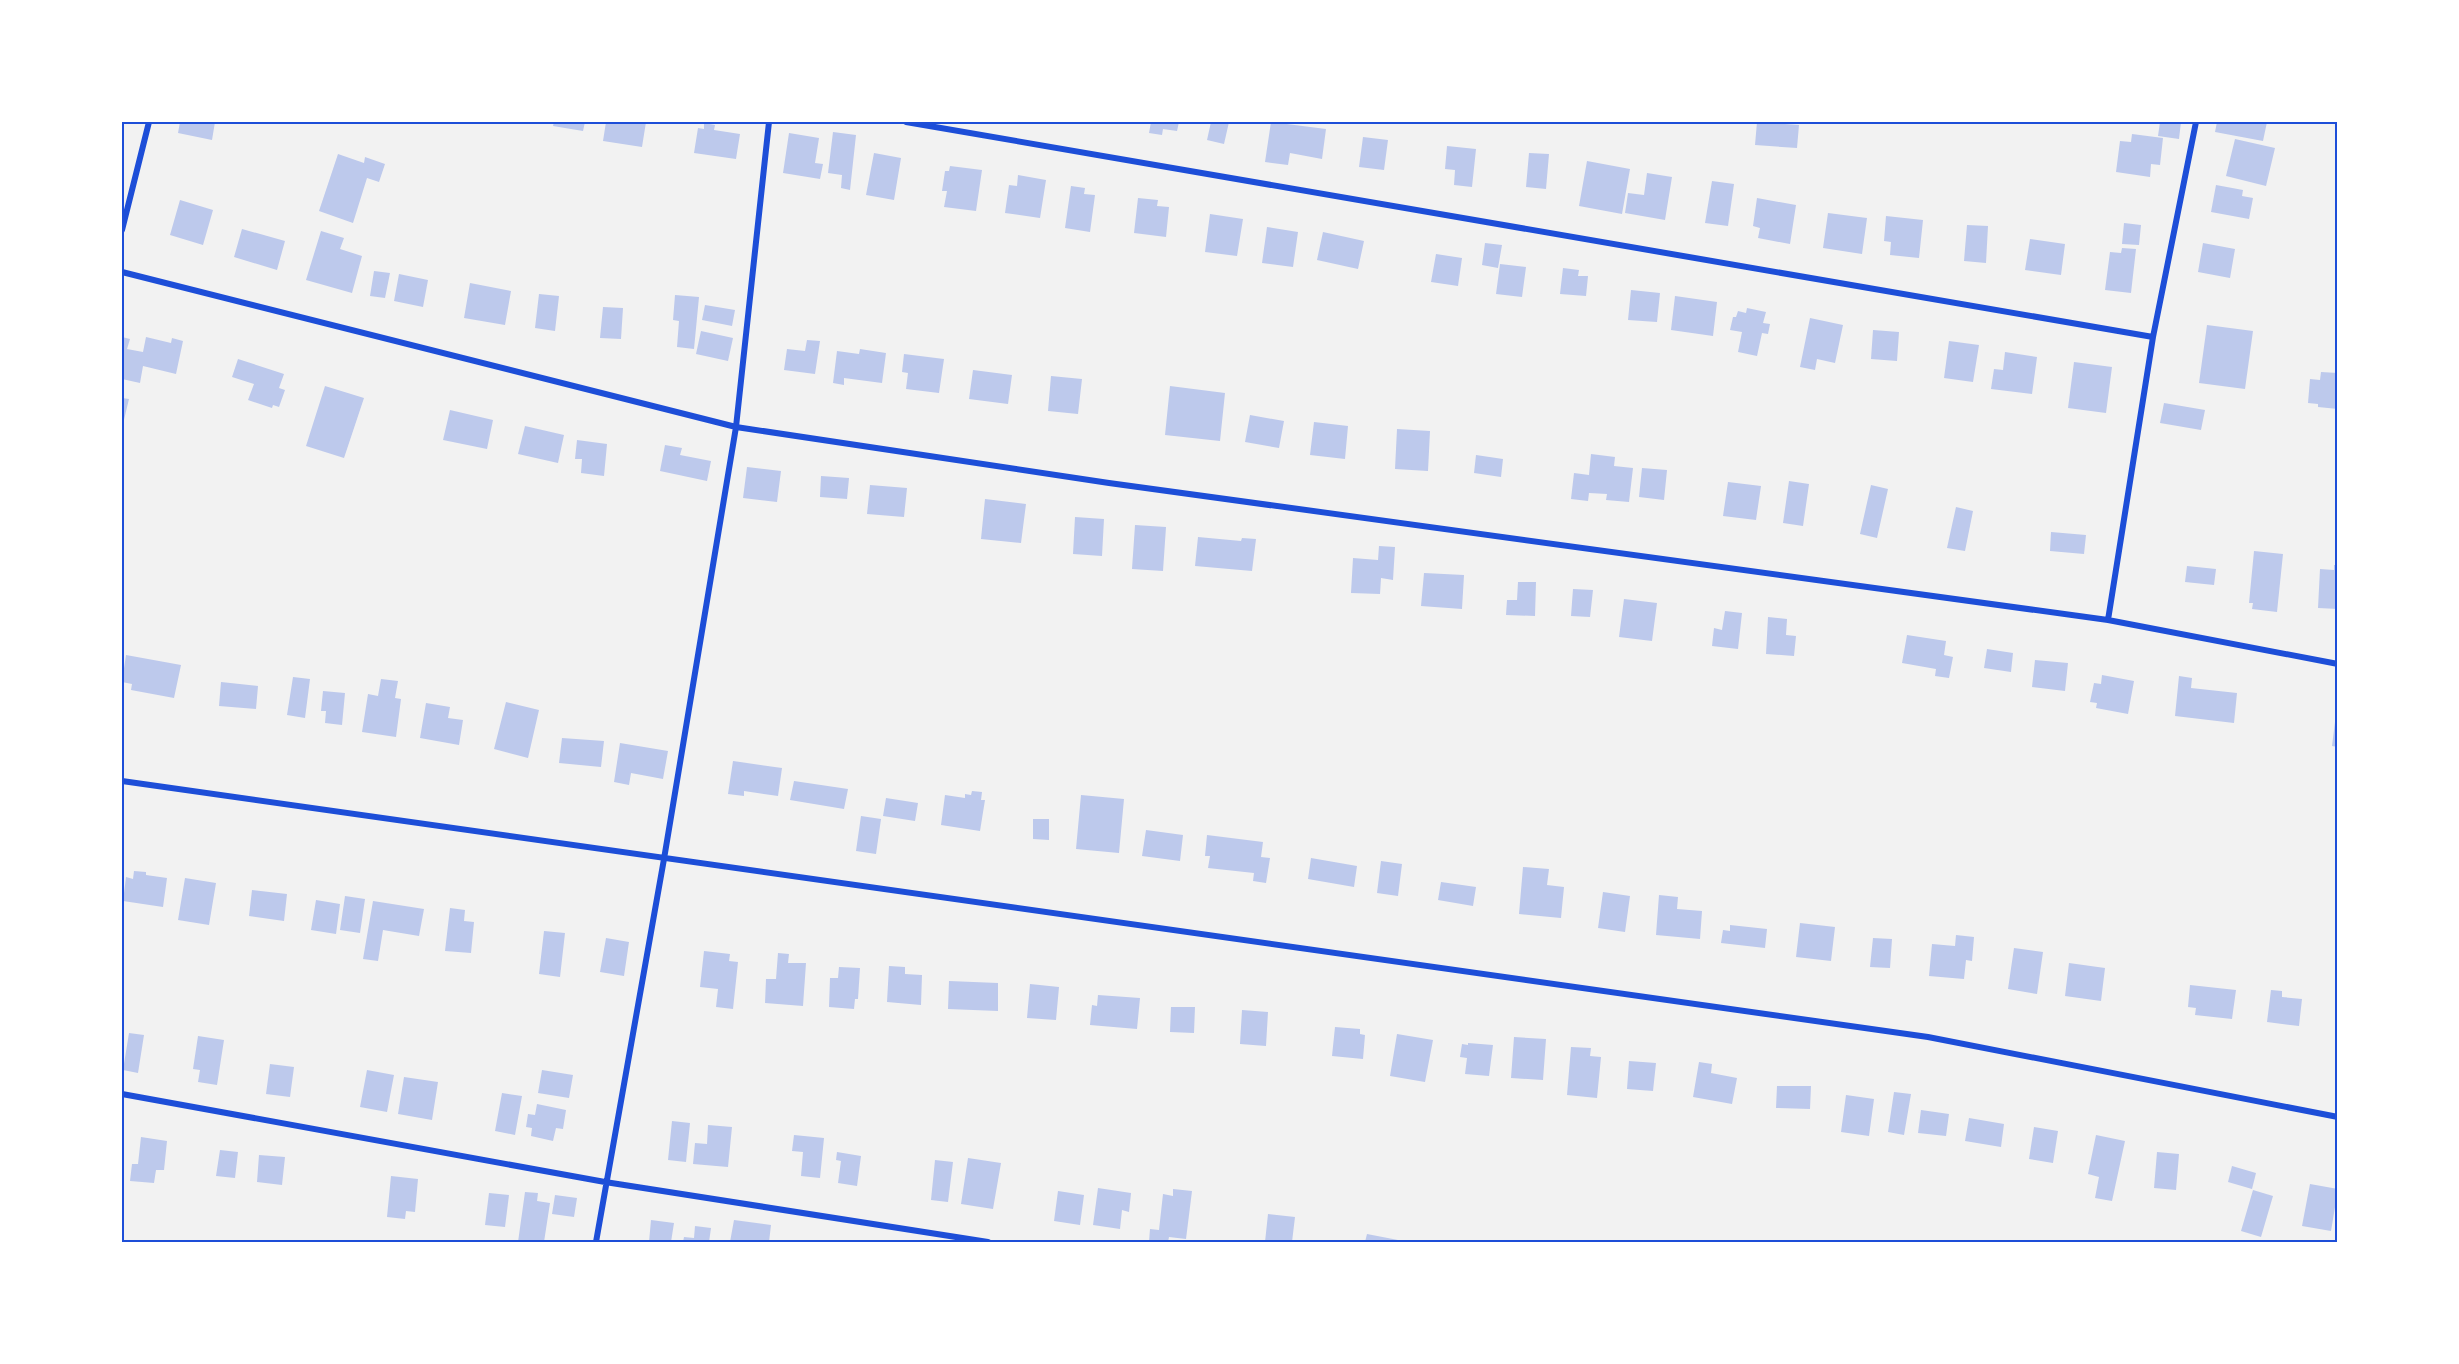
<svg xmlns="http://www.w3.org/2000/svg" width="2459" height="1364" viewBox="0 0 2459 1364" font-family="'DM Sans',sans-serif">
<style>
.building{fill:#bdc9ec}
.lines{fill:none;stroke-linecap:round;stroke-linejoin:round}
.minor{stroke:#1d4ed8;stroke-width:6}
.neatline{fill:none;stroke:#1d4ed8;stroke-width:2}
</style>
<rect width="100%" height="100%" fill="#f2f2f2"/>
<path class="building" d="M180,122H215L212,140L178,133Z
M554,122H585L583,131L553,126Z
M606,122H646L642,147L603,141Z
M1151,122H1179L1177,131L1163,129L1162,135L1149,133Z
M1211,122H1229L1224,144L1207,140Z
M1271,122L1326,129L1322,159L1290,153L1288,165L1265,162Z
M1757,122L1799,125L1797,148L1755,145Z
M2160,122H2181L2179,139L2158,136Z
M2217,122H2267L2263,141L2215,132Z
M704,123L715,125L714,130L740,134L736,159L694,153L698,128L704,129Z
M833,132L856,135L850,190L841,188L842,175L828,173Z
M789,133L819,138L815,163L823,164L820,179L783,173Z
M2132,134L2163,138L2160,165L2151,164L2150,177L2116,172L2120,141L2131,142Z
M1363,137L1388,140L1384,170L1359,167Z
M2235,139L2275,148L2266,186L2226,176Z
M1447,146L1476,149L1472,187L1454,185L1455,170L1445,169Z
M874,153L901,158L894,200L866,195Z
M1529,153L1549,154L1546,189L1526,187Z
M338,154L364,163L365,157L385,164L379,182L367,178L353,223L319,211Z
M1587,161L1630,169L1622,214L1579,206Z
M950,166L982,170L976,211L944,207L947,191H942L945,171H949Z
M1647,173L1672,177L1665,220L1625,213L1628,193L1644,195Z
M1018,175L1046,180L1040,218L1005,213L1009,185L1017,186Z
M1712,181L1734,184L1728,226L1705,223Z
M2216,185L2243,190L2242,196L2253,198L2249,219L2211,212Z
M1071,186L1085,188L1084,194L1095,195L1090,232L1065,228Z
M1138,198L1158,200L1157,206L1169,207L1166,237L1134,233Z
M1757,198L1796,205L1790,244L1758,238L1760,228L1753,226Z
M180,200L213,210L203,245L170,235Z
M1828,213L1867,218L1862,254L1823,248Z
M1210,214L1243,219L1237,256L1205,252Z
M1886,216L1923,220L1919,258L1890,255L1891,242L1884,241Z
M2124,223L2141,225L2139,245L2122,244Z
M1967,225L1988,226L1986,263L1964,261Z
M1267,227L1298,232L1293,267L1262,263Z
M242,229L285,241L277,270L234,257Z
M321,231L344,238L340,249L362,256L352,293L306,280Z
M1323,232L1364,241L1358,269L1317,260Z
M2030,239L2065,244L2061,275L2025,270Z
M1485,243L1502,245L1498,268L1482,265Z
M2203,243L2235,249L2230,278L2198,272Z
M2122,248L2136,249L2131,293L2105,290L2110,252L2121,253Z
M1436,254L1462,258L1458,286L1431,282Z
M1500,264L1526,267L1522,297L1496,294Z
M1563,268L1579,270L1578,276H1588L1586,296L1560,294Z
M374,271L390,273L385,298L370,296Z
M399,274L428,280L423,307L394,301Z
M470,283L511,291L505,325L464,318Z
M1631,290L1660,293L1657,322L1628,320Z
M539,294L559,296L555,331L535,328Z
M675,295L699,297L694,349L677,347L679,321L673,320Z
M1675,296L1717,302L1713,336L1671,330Z
M705,305L735,310L732,326L702,320Z
M603,307L623,308L621,339L600,338Z
M1747,308L1766,312L1763,323L1770,324L1768,334L1762,333L1757,356L1738,352L1742,332L1730,330L1733,317H1736L1738,311L1746,313Z
M1810,318L1843,325L1835,363L1817,359L1815,370L1800,367Z
M2207,325L2253,331L2245,389L2199,383Z
M1873,330L1899,332L1897,361L1871,359Z
M701,331L733,338L728,361L696,354Z
M122,337L130,339L127,349L143,352L146,337L171,343L172,338L183,341L176,374L143,366L140,383L122,379Z
M807,340L820,341L815,374L784,370L787,349L805,351Z
M1949,341L1979,345L1973,382L1944,378Z
M860,349L886,353L882,383L844,378V385L833,383L837,351L859,354Z
M2005,352L2037,357L2032,394L1991,389L1994,369L2003,370Z
M904,354L944,359L939,393L906,389L908,373L902,372Z
M238,359L284,374L279,388L285,390L279,407L273,405L272,408L248,400L254,384L232,377Z
M2074,362L2112,367L2106,413L2068,408Z
M973,370L1012,375L1008,404L969,399Z
M2321,372L2338,373V409L2318,407V404L2308,403L2310,379L2320,380Z
M1051,376L1082,379L1078,414L1048,411Z
M325,386L364,398L344,458L306,446Z
M1170,386L1225,393L1220,441L1165,435Z
M122,398L129,399L122,428Z
M2164,403L2205,410L2201,430L2160,423Z
M450,410L493,420L487,449L443,440Z
M1250,415L1284,421L1279,448L1245,442Z
M1314,422L1348,426L1345,459L1310,455Z
M525,426L564,435L558,463L518,454Z
M1397,429L1430,431L1428,471L1395,469Z
M577,440L607,444L604,476L581,473L582,459H575Z
M665,445L682,448L680,455L711,461L707,481L660,471Z
M1591,454L1615,457L1614,466L1633,468L1629,502L1606,500L1607,494L1589,493L1588,501L1571,499L1574,473L1589,475Z
M1476,455L1503,459L1501,477L1474,473Z
M747,467L781,471L777,502L743,498Z
M1642,468L1667,470L1664,500L1639,497Z
M821,476L849,478L847,499L820,497Z
M1789,481L1809,484L1803,526L1783,523Z
M1728,482L1761,486L1756,520L1723,516Z
M870,485L907,488L904,517L867,514Z
M1871,485L1888,489L1877,538L1860,534Z
M985,499L1026,504L1021,543L981,539Z
M1956,507L1973,511L1965,551L1947,548Z
M1075,517L1104,519L1102,556L1073,554Z
M1135,525L1166,527L1163,571L1132,569Z
M2051,532L2086,535L2084,554L2050,551Z
M1198,537L1241,541L1242,538L1256,539L1252,571L1195,566Z
M1379,546L1395,547L1393,580L1381,578L1380,594L1351,593L1353,558L1378,560Z
M2254,551L2283,554L2277,612L2252,609L2253,603H2249Z
M2334,565H2338V609L2318,608L2320,569L2334,570Z
M2187,566L2216,569L2214,585L2185,582Z
M1424,573L1464,575L1462,609L1421,606Z
M1518,582H1536L1535,616L1506,615L1507,600H1517Z
M1573,589L1593,590L1590,617L1571,616Z
M1624,599L1657,603L1652,641L1619,637Z
M1725,611L1742,613L1738,649L1712,646L1714,628L1722,630Z
M1768,617L1787,619L1786,635L1796,636L1794,656L1766,654Z
M1907,635L1946,641L1944,655L1953,657L1949,678L1935,676L1936,669L1902,663Z
M1987,649L2013,653L2011,672L1984,668Z
M126,655L181,665L174,698L131,690L132,684L122,682Z
M2035,660L2068,663L2065,691L2032,687Z
M2102,675L2134,681L2128,714L2096,708L2097,703L2090,702L2094,683L2101,684Z
M2179,676L2192,678L2191,688L2237,693L2234,723L2175,716Z
M293,677L310,679L305,718L287,715Z
M381,679L398,681L395,698L401,699L396,737L362,732L368,694L378,696Z
M221,682L258,686L256,709L219,706Z
M323,691L345,693L342,725L325,723L326,711H321Z
M506,702L539,710L528,758L494,749Z
M426,703L450,707L448,718L463,720L459,745L420,738Z
M2336,714H2338V747L2332,746Z
M562,738L604,741L601,767L559,763Z
M620,743L668,751L663,779L631,773L629,785L614,782Z
M733,761L782,768L778,796L744,791V796L728,794Z
M794,781L848,789L844,809L790,800Z
M972,791L982,792L981,800H985L980,831L941,825L945,795L965,798V794L971,795Z
M1081,795L1124,799L1119,853L1076,849Z
M886,798L918,803L915,821L883,816Z
M861,816L881,819L876,854L856,851Z
M1033,819H1049V840L1033,839Z
M1146,830L1183,835L1180,861L1142,856Z
M1207,835L1263,842L1261,857L1270,858L1266,883L1253,881L1254,873L1208,868L1210,856H1205Z
M1311,858L1357,866L1354,887L1308,879Z
M1381,861L1402,864L1398,896L1377,893Z
M1523,867L1549,869L1547,885L1564,887L1561,918L1519,914Z
M134,871L146,872V875L167,878L163,907L123,901L126,877L133,879Z
M185,878L216,883L209,925L178,920Z
M1441,882L1476,887L1473,906L1438,900Z
M252,890L287,894L284,921L249,916Z
M1603,892L1630,896L1625,932L1598,928Z
M1659,895L1678,897L1677,909L1702,911L1700,939L1656,935Z
M345,896L365,899L360,933L340,930Z
M316,900L340,904L336,934L311,930Z
M373,901L424,909L419,936L383,930L378,961L363,959Z
M450,908L465,910L464,921L474,922L471,953L445,951Z
M1800,923L1835,927L1831,961L1796,957Z
M1730,925L1767,929L1765,948L1721,943L1723,930L1730,931Z
M544,931L565,933L560,977L539,974Z
M1956,935L1974,937L1972,961L1966,960L1964,979L1929,976L1932,944L1955,946Z
M606,938L629,942L624,976L600,972Z
M1873,938L1892,939L1890,968L1870,967Z
M2014,948L2043,952L2037,994L2008,989Z
M704,951L730,954L729,961L738,962L733,1009L716,1007L718,989L700,987Z
M778,953L789,954L788,963H806L803,1006L765,1003L766,979H776Z
M2069,963L2105,968L2101,1001L2065,996Z
M889,966L905,967V974L922,975L921,1005L887,1002Z
M839,967L860,968L858,999H855L854,1009L829,1007L830,978H838Z
M949,981L998,983V1011L948,1009Z
M1030,984L1059,987L1056,1020L1027,1018Z
M2190,985L2236,990L2232,1019L2195,1015L2196,1008L2188,1007Z
M2271,990L2282,991V997L2302,999L2299,1026L2267,1022Z
M1098,995L1140,998L1137,1029L1090,1025L1092,1005L1097,1006Z
M1171,1007H1195L1194,1033L1170,1032Z
M1242,1010L1268,1012L1266,1046L1240,1044Z
M1335,1027L1360,1029V1034L1365,1035L1363,1059L1332,1056Z
M129,1033L144,1035L138,1073L123,1070Z
M1397,1034L1433,1040L1425,1082L1390,1076Z
M198,1036L224,1040L217,1085L198,1082L200,1070L193,1069Z
M1514,1037L1546,1039L1543,1080L1511,1078Z
M1468,1043L1493,1045L1489,1076L1465,1074L1467,1058L1460,1057L1462,1044L1468,1045Z
M1571,1047L1591,1048L1590,1056L1601,1057L1597,1098L1567,1095Z
M1629,1061L1656,1063L1653,1091L1627,1089Z
M1699,1062L1712,1064L1711,1073L1737,1078L1732,1104L1693,1097Z
M270,1064L294,1067L290,1097L266,1094Z
M367,1070L394,1075L387,1112L360,1107Z
M542,1070L573,1075L569,1098L538,1093Z
M404,1077L438,1082L432,1120L398,1114Z
M1777,1086H1811L1810,1109L1776,1108Z
M1894,1092L1911,1094L1904,1135L1888,1132Z
M502,1093L522,1096L515,1135L495,1131Z
M1846,1095L1874,1099L1869,1136L1841,1132Z
M537,1104L566,1110L563,1129L556,1128L553,1141L531,1136L532,1128L526,1127L528,1114L535,1115Z
M1921,1110L1949,1114L1946,1136L1918,1133Z
M1969,1118L2004,1124L2001,1147L1965,1141Z
M672,1121L690,1123L686,1162L668,1160Z
M708,1125L732,1127L728,1167L693,1164L695,1143L707,1144Z
M2034,1127L2058,1131L2053,1163L2029,1159Z
M794,1135L824,1138L820,1178L801,1176L803,1152L792,1151Z
M2096,1135L2125,1141L2112,1201L2095,1198L2099,1177L2088,1174Z
M141,1137L167,1141L164,1170H156L154,1183L130,1181L132,1164H138Z
M220,1150L238,1152L235,1178L216,1176Z
M837,1152L861,1156L857,1186L838,1183L841,1161L836,1160Z
M2157,1152L2179,1154L2176,1190L2154,1188Z
M259,1155L285,1157L282,1185L257,1182Z
M968,1158L1001,1163L993,1209L961,1204Z
M935,1160L953,1162L948,1202L931,1200Z
M2232,1166L2256,1173L2252,1189L2228,1182Z
M391,1176L418,1179L415,1212L406,1211L405,1219L387,1217Z
M2310,1184L2338,1189L2331,1231L2302,1226Z
M1098,1188L1131,1193L1129,1212L1122,1210L1120,1229L1093,1225Z
M1173,1189L1192,1191L1186,1239L1169,1237L1168,1242H1149L1150,1229L1159,1230L1163,1194L1173,1196Z
M2253,1190L2273,1196L2261,1237L2241,1231Z
M1058,1191L1084,1195L1080,1225L1054,1221Z
M525,1192L538,1193L537,1201L550,1203L544,1242H518Z
M489,1193L509,1195L505,1227L485,1225Z
M555,1195L577,1198L574,1217L552,1214Z
M1268,1214L1295,1217L1292,1242H1265Z
M651,1220L674,1223L671,1242H649Z
M734,1220L771,1225L769,1242H730Z
M695,1226L711,1228L709,1242H683L684,1237L694,1238Z
M1367,1234L1398,1240L1397,1242H1365Z"/>
<g class="lines">
<path class="minor" d="M906,122L2153,337
M122,230L149,122
M122,272L736,427L1109,483L2108,620L2338,664
M2108,620L2153,337L2196,122
M122,781L1928,1037L2338,1117
M122,1094L605,1182L988,1242
M596,1242L664,859L736,427L769,122"/>
</g>
<rect width="2459" height="1364" fill="none" stroke="#ffffff" stroke-width="246"/>
<rect x="123" y="123" width="2213" height="1118" class="neatline"/>
</svg>
